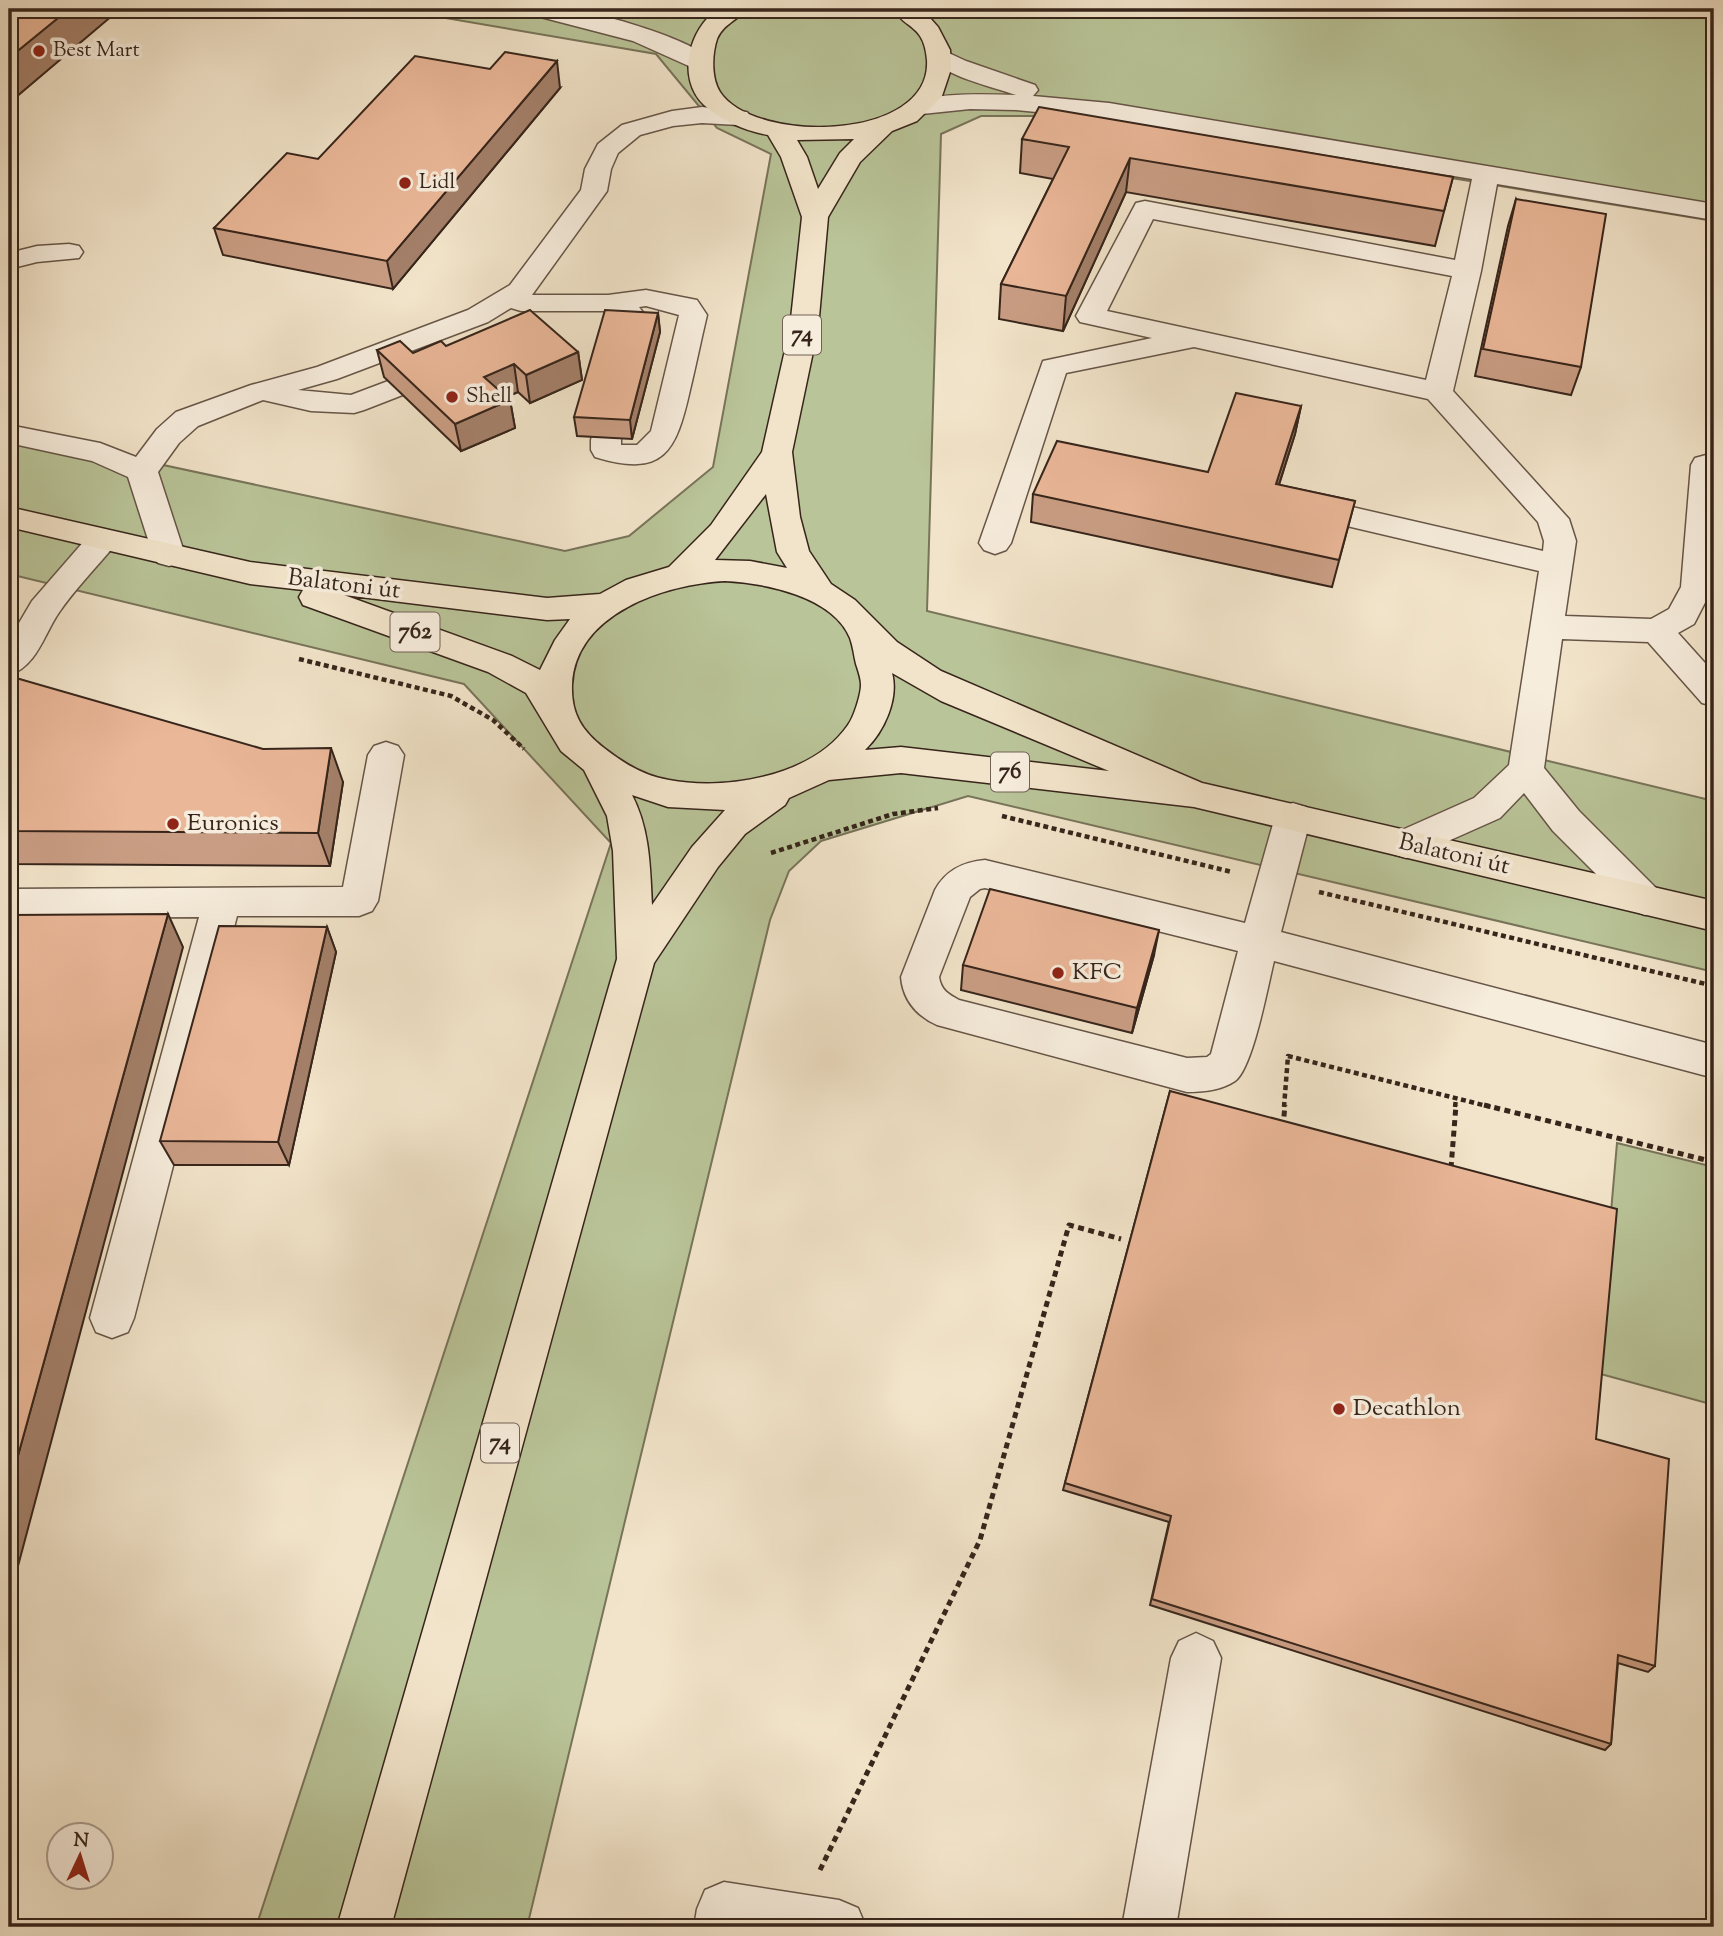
<svg xmlns="http://www.w3.org/2000/svg" width="1723" height="1936" viewBox="0 0 1723 1936" font-family="'Sorts Mill Goudy',serif">
<style>
.green{fill:#b9c498;stroke:#78745a;stroke-width:2}
.lines{fill:none;stroke-linecap:round;stroke-linejoin:round}
.minor-casing{stroke:#665547;stroke-width:3}
.major-casing{stroke:#37251b;stroke-width:3}
.path-far1{stroke:#37251b;stroke-width:4.5;stroke-dasharray:5 3.5;stroke-linecap:butt}
.path{stroke:#37251b;stroke-width:5;stroke-dasharray:6 4.5;stroke-linecap:butt}
.minor{fill:#f7eddd;fill-rule:evenodd}
.major{fill:#f2e4ca;fill-rule:evenodd}
.wall{fill:#c99d83;stroke:#37251b;stroke-width:2}
.shaded-wall{fill:#a4806a;stroke:#37251b;stroke-width:2}
.building{fill:#eab798;stroke:#37251b;stroke-width:2}
.poi-dot{fill:#8f2418;stroke:#f7eddd;stroke-width:2.5}
.labels{text-anchor:middle;dominant-baseline:central;stroke-width:7;stroke-linejoin:round;paint-order:stroke}
.far-poi-label{font-size:21px;fill:#37251b;stroke:#f7eddd;text-anchor:start}
.shield{fill:#f7eddd;stroke:#716155;stroke-width:2}
.shield-label{font-size:23px;font-weight:bold;fill:#37251b}
.street-label{font-size:24px;fill:#37251b;stroke:#f7eddd}
.poi-label{font-size:24px;fill:#37251b;stroke:#f7eddd;text-anchor:start}
</style>
<rect width="100%" height="100%" fill="#f2e4ca"/>
<filter id="stains"><feTurbulence type="fractalNoise" baseFrequency=".00286" numOctaves="4"/><feColorMatrix values="0 0 0 0 .2 0 0 0 0 .09 0 0 0 0 .02 0 0 0 .5 -.17"/></filter>
<radialGradient id="worn" r=".72"><stop offset=".6" stop-color="#630" stop-opacity="0"/><stop offset="1" stop-color="#630" stop-opacity=".3"/></radialGradient>
<path class="green" d="M393,9H1714V221L1073,116H981L941,134L927,611L1714,801V972L968,796L821,841L789,871L770,920L527,1927H256L611,843L464,684L9,574V432L565,551L629,536L713,467L771,154L717,128L656,54Z
M1617,1143L1714,1167V1405L1597,1373Z"/>
<g class="lines">
<g class="minor-casing">
<path id="minor" d="M525,9C539,8 555,7 569,9C597,12 697,40 712,62L709,67L700,69L691,67L633,41L529,14Z
M940,49L966,61L1035,85L1038,90L1033,96L1109,103L1714,204V220L1497,184L1481,271L1453,391L1569,519L1576,541L1565,616L1651,619L1669,609L1681,587L1691,465L1695,458L1706,455L1714,457L1713,587L1694,624L1678,633L1714,673V706L1702,703L1648,642L1562,639L1544,768L1579,811L1658,890L1664,900L1658,910L1645,915L1632,910L1553,831L1524,793L1500,818L1419,854L1406,858L1393,854L1388,844L1393,834L1474,798L1509,765L1539,571L1300,515L1289,512L1284,505L1289,498L1300,495L1543,551L1544,541L1538,522L1428,399L1194,347L1066,373L1011,543L1006,550L995,554L984,550L979,543L1043,361L1152,338L1080,322L1076,316L1136,203L1145,201L1455,260L1472,179L1109,119L1016,110L970,109L922,114L913,111L909,106L913,101C946,93 982,94 1016,95C993,87 941,75 928,56L931,51ZM1153,219L1452,276L1426,380L1107,311Z
M702,107L747,112L751,117L747,122L738,125L702,123L673,126L640,135L618,153L611,169L607,191L532,295H608L646,290L697,300L707,315C701,340 696,365 690,390C676,452 664,478 595,457L591,450V440L621,328L619,319L604,311H521L511,308L488,322L337,379L298,390L351,395L444,360L454,363L459,369L454,375L364,410L354,413L311,411L263,400L198,426L179,443L158,472L185,555L180,563L169,566L158,563L153,555L128,477L92,461L9,443V425L100,443L136,457L157,429L176,412L251,385L317,367L468,310L510,285L581,190L585,169L598,144L622,125L672,111ZM646,306L679,315L651,431L637,445H621V440L649,328L647,318L639,307Z
M69,244L79,246L83,252L79,258L37,262L9,269V253L37,246Z
M103,529L114,532L119,539L114,546C96,568 74,590 58,614C44,635 36,667 9,675V640L32,601L92,532Z
M386,742L398,746L404,755L378,901L372,911L359,916H237L134,1318L128,1332L112,1338L96,1332L90,1318L199,917L9,918V889L343,887L368,755L374,746Z
M1293,803L1306,807L1311,817L1281,932L1714,1045V1078L1274,961C1268,985 1253,1068 1235,1081C1222,1090 1203,1092 1187,1092L937,1025C917,1016 903,1000 901,977L935,890C946,870 963,862 985,860L1245,923L1275,817L1280,807ZM985,888L1238,951L1211,1054L1207,1057L1187,1058L959,1000C948,994 941,990 939,977L970,897L980,889Z
M1196,1633L1213,1641L1221,1658L1176,1927H1122L1171,1658L1179,1641Z
M724,1882L839,1900L858,1908L866,1927H694L697,1909L705,1890Z"/>
</g>
<g class="major-casing">
<path id="major" d="M718,9H746C737,21 723,24 717,39C712,54 711,78 720,92C754,144 932,142 927,60C924,24 906,30 893,9H922L938,27L950,50L951,69L942,96L917,121L892,131L860,162L828,217L818,328L792,452L800,517L809,551L831,584L855,600L897,642L941,671L1202,783L1714,901V931L1194,807L901,773L829,780L789,798L785,805L745,834L718,867L654,963L391,1927H337L617,959L613,851L607,816L584,770L561,751L526,693L488,672L303,605L299,597L303,590L250,584L9,527V507L250,562L547,598L600,594L626,580L669,567L711,525L762,452L790,328L802,217L781,157L768,135C746,131 722,121 704,105C676,78 689,29 718,9ZM854,139L840,153L818,189L807,157L797,140ZM766,494L777,552L787,568L750,561L715,560ZM725,581C764,583 833,596 850,638C853,646 854,656 856,664C858,670 861,678 861,685C861,694 854,717 848,725C813,776 727,791 669,780C644,776 623,763 604,748C582,731 571,714 572,685C575,613 666,584 725,581ZM344,595L547,620L570,619L555,640L540,670L512,656ZM892,673L941,701L1109,771L901,747L865,750C884,732 899,699 892,673ZM632,795L668,807L725,810L692,847L652,905C650,866 650,830 632,795Z"/>
</g>
<path class="path-far1" d="M299,659L451,696L493,720L524,749
M1002,816L1232,872
M771,853L893,814L938,808
M1319,892L1714,986
M1284,1107L1288,1056L1491,1107
M1455,1107L1456,1099"/>
<path class="path" d="M1484,1105L1714,1162
M1283,1127L1285,1105
M1451,1168L1456,1105
M820,1870L980,1540L1069,1225L1121,1239"/>
<use href="#minor" class="minor"/>
<use href="#major" class="major"/>
</g>
<path class="wall" d="M560,88L393,289L223,255L214,228L318,159Z
M1022,139L1453,177L1435,246L1126,192L1063,331L999,319L1001,284L1053,179L1020,173Z
M1516,199L1581,367L1571,395L1475,376L1508,226Z
M658,313L660,332L632,439L577,436L574,417Z
M446,346L578,352L582,380L530,403L518,392L506,397L510,400L515,428L461,451L384,377L377,350L413,353Z
M1301,406L1295,434L1279,485L1355,501L1332,587L1031,522L1033,494L1208,472Z
M9,676L343,782L330,866L9,864Z
M327,927L336,952L289,1165H174L160,1141Z
M1154,955L1132,1033L961,990L963,965Z
M1170,1091L1596,1439L1655,1666L1648,1672L1618,1663L1611,1744L1605,1750L1150,1605L1169,1522L1063,1490Z"/>
<path class="shaded-wall" d="M69,9H120L9,103V58Z
M557,61L560,88L393,289L387,261Z
M1130,158L1126,192L1063,331L1066,296Z
M658,313L660,332L632,439L630,420Z
M578,352L582,380L530,403L526,375Z
M514,364L518,392L489,404L484,377Z
M510,400L515,428L461,451L455,424Z
M1301,406L1295,434L1270,512L1276,484Z
M331,748L343,782L330,866L318,833Z
M168,914L183,947L14,1581L9,1576V1488Z
M327,927L336,952L289,1165L278,1142Z
M1159,930L1154,955L1132,1033L1137,1008Z"/>
<path class="building" d="M9,9H69L9,58Z
M505,52L557,61L387,261L214,228L287,153L318,159L415,56L490,69Z
M1039,107L1453,177L1444,211L1130,158L1066,296L1001,284L1069,147L1022,139Z
M1516,199L1606,214L1581,367L1483,349Z
M530,310L578,352L526,375L514,364L484,377L510,400L455,424L377,350L400,341L413,353L441,341L446,346Z
M605,310L658,313L630,420L574,417Z
M1236,393L1301,406L1276,484L1355,501L1339,560L1033,494L1057,441L1208,472Z
M9,676L263,749L331,748L318,833L9,831Z
M990,889L1159,930L1137,1008L963,965Z
M168,914L9,1488V915Z
M219,926L327,927L278,1142L160,1141Z
M1170,1091L1617,1209L1596,1439L1669,1459L1655,1666L1618,1655L1611,1744L1152,1599L1171,1516L1065,1483Z"/>
<g class="poi-dot">
<circle cx="39" cy="51" r="7"/>
<circle cx="405" cy="183" r="7"/>
<circle cx="452" cy="397" r="7"/>
<circle cx="173" cy="824" r="7"/>
<circle cx="1058" cy="973" r="7"/>
<circle cx="1339" cy="1409" r="7"/>
</g>
<g class="labels">
<g class="far-poi-label">
<text x="53" y="51">Best Mart</text>
<text x="419" y="183">Lidl</text>
<text x="466" y="397">Shell</text>
</g>
<g class="shield">
<rect x="783" y="315.5" width="38" height="39" rx="5"/>
<rect x="390.5" y="612.5" width="49" height="39" rx="5"/>
<rect x="991" y="752.5" width="38" height="39" rx="5"/>
<rect x="481" y="1423.5" width="38" height="39" rx="5"/>
</g>
<g class="shield-label">
<text x="802" y="335">74</text>
<text x="415" y="632">762</text>
<text x="1010" y="772">76</text>
<text x="500" y="1443">74</text>
</g>
<g class="street-label">
<text transform="translate(344 585) rotate(7)">Balatoni út</text>
<text transform="translate(1454 855) rotate(13)">Balatoni út</text>
</g>
<g class="poi-label">
<text x="187" y="824">Euronics</text>
<text x="1072" y="973">KFC</text>
<text x="1353" y="1409">Decathlon</text>
</g>
</g>
<rect width="1723" height="1936" fill="none" stroke="#f2e4ca" stroke-width="35"/>
<rect x="10" y="10" width="1702" height="1915" fill="none" stroke="#37251b" stroke-width="3.5"/>
<rect x="18" y="18" width="1688" height="1901" fill="none" stroke="#37251b" stroke-width="2"/>
<g transform="translate(80 1856) rotate(4)"><circle r="33" fill="#f7eddd" stroke="#aa9d8f" stroke-width="2"/>
<path d="M0-5L12 26L0 18L-12 26Z" fill="#8f2418"/>
<text y="-10" font-size="19" font-weight="bold" text-anchor="middle" fill="#37251b">N</text>
</g>
<rect width="100%" height="100%" filter="url(#stains)"/>
<rect width="100%" height="100%" fill="url(#worn)"/>
</svg>
